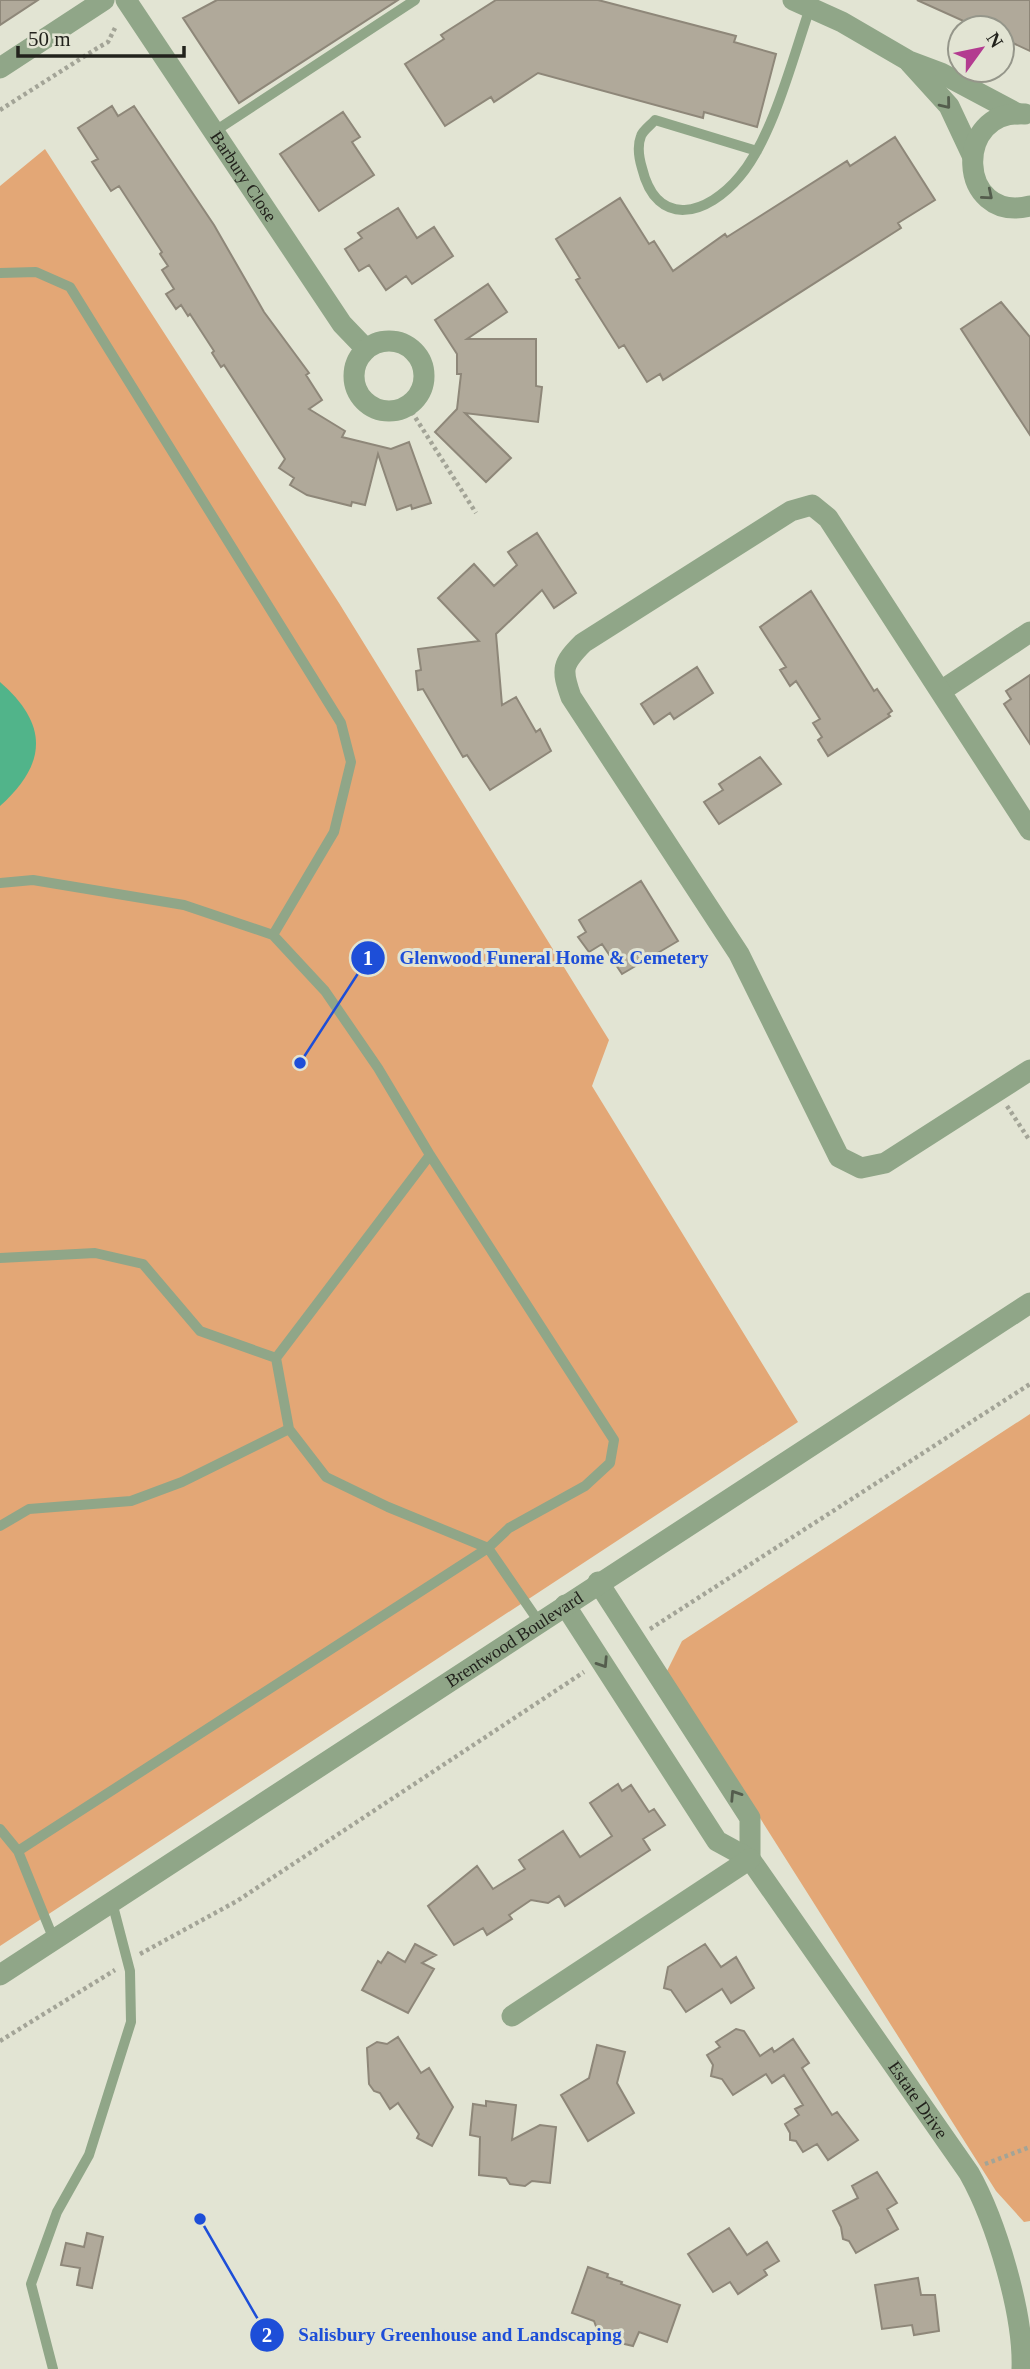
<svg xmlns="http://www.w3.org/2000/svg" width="1030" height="2369" viewBox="0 0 1030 2369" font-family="'Times New Roman',serif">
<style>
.green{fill:#e3a776}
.water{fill:#51b48a}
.building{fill:#b0a99a;stroke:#8e8779;stroke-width:2}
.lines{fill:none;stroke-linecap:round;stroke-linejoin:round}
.path{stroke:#a3a497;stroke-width:4.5;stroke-dasharray:3.5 3.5;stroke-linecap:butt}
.service{stroke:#90a688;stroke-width:10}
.minor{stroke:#90a688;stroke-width:21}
.tertiary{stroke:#90a688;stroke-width:21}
.oneway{stroke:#545d4d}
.labels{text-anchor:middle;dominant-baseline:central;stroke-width:6;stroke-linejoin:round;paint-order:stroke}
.street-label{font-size:18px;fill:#22221c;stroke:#e2e4d3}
.leader{fill:none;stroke:#1d4ed8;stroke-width:2.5}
.callout-dot{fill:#1d4ed8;stroke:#e2e4d3;stroke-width:2.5}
.mark-label{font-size:21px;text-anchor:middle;font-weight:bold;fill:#fff}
.callout-label{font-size:19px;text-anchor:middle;font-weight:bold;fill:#1d4ed8;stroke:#e2e4d3;stroke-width:6;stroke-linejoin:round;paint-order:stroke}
</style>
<rect width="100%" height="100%" fill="#e2e4d3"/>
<path class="green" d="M45,149L339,603L609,1040L592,1086L798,1422L0,1946V186Z
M1030,1414V2221L1024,2222L996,2191L667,1671L682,1641Z"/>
<path class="water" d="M0,682C48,724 48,763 0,806Z"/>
<path class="building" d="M0,0H38L0,25Z
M217,0H398L239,103L183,18Z
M496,0H598L736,36L734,42L776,54L757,127L704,112L703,118L538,73L494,102L491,97L445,126L405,64L444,39L441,35Z
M917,0H1030V51L1002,38V28H979Z
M112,106L118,116L134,106L214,225L264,312L309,373L306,375L322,400L309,409L345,431L342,437L391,449L409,442L431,503L412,509L411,505L397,510L378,454L365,505L352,502L351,506L307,495L290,485L294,478L279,468L285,459L256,414L224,365L221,367L212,353L214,351L190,314L188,316L181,305L176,309L166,294L174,289L162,270L168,266L160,254L162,252L119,186L111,191L92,162L98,159L78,128Z
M343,112L360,137L352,142L374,175L319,211L280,154Z
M895,137L935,200L898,223L901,228L663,380L660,374L647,382L624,345L619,348L576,280L580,278L556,239L620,198L649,244L654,241L673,271L725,234L727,237L847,161L850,166Z
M398,208L417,238L434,227L453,256L412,284L406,276L386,290L369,265L359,271L345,249L362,238L358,233Z
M488,284L507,312L467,339H536V386L542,387L538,422L465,413L511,458L486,482L435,432L457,409L461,374H457V354L435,320Z
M1001,302L1030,337V435L961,329Z
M537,533L576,593L554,608L542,590L496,634L502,705L516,697L536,732L540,729L551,751L490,790L467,755L463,757L423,689L418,690L416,671L421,670L418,649L479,641L438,598L474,564L494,586L517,565L508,552Z
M811,591L874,691L877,689L892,711L888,714L890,716L828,756L818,740L822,737L813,723L820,719L796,681L790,686L780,670L786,667L760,627Z
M697,667L713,693L674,719L670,713L654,724L641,704Z
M1030,675V744L1004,704L1011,699L1006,691Z
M760,757L781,784L719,824L704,802L723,790L719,784Z
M641,881L678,941L622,974L602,944L589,952L578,937L586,932L579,920Z
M618,1784L622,1791L631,1785L649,1812L654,1809L665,1825L643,1839L650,1850L565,1906L559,1896L548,1903L531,1900L509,1915L512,1919L487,1935L483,1928L454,1945L428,1906L477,1866L493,1889L525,1869L519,1860L563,1831L580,1857L612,1836L590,1803Z
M415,1944L436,1955L422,1963L434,1969L408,2013L362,1990L378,1961L381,1963L388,1952L405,1962Z
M705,1944L721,1967L736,1957L754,1988L731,2003L722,1989L686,2012L671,1990L664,1988L668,1967Z
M736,2029L744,2031L760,2056L772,2048L774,2052L793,2039L809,2063L802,2068L832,2115L837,2112L858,2140L828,2160L817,2144L803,2152L796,2141L790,2140V2133L785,2124L799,2115L795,2109L803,2105L784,2075L772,2083L766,2074L733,2095L722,2079L711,2076L713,2065L707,2055L720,2047L716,2042Z
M398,2037L421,2073L429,2068L453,2107L432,2146L417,2138L419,2134L398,2103L390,2109L380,2093L374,2091L369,2084L367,2048L377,2042L387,2044Z
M597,2045L625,2052L617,2083L634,2113L588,2141L561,2095L589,2078Z
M486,2101L516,2105L512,2140L540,2125L556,2127L550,2183L532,2181L525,2186L510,2184L506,2178L479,2175L480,2137L470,2135L473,2104L486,2106Z
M877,2172L897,2203L887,2209L898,2229L856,2253L849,2241L843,2239L841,2227L833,2211L858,2198L852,2186Z
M729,2228L747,2255L767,2242L779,2261L764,2270L767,2275L738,2294L730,2282L713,2292L688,2254Z
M87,2233L103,2237L92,2288L77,2285L80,2268L61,2265L66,2243L84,2247Z
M588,2267L608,2274L607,2277L622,2282L621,2284L680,2305L667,2342L639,2332L633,2346L612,2341L600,2337L594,2321L572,2313Z
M918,2278L921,2295H935L939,2331L914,2335L912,2325L882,2329L875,2285Z"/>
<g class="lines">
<path class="path" d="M0,110L99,47L108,42L115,28
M408,406L476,513
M1007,1106L1030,1141
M650,1629L1030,1384
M140,1954L237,1901L584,1672
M0,2041L115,1970
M985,2164L1030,2147"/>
<path class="service" d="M212,133L415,0
M757,151L655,120C651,125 643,130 641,136C637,146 639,158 642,168C657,230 708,215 740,176C773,137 793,57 810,8
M0,273L36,272L70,287L341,723L351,762L334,832L273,935
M0,883L33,880L184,905L273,935L325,991L378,1068L430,1155L614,1440L610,1463L585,1486L509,1528L488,1548L18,1851
M430,1155L276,1358L289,1429L326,1477L388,1507L488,1548L539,1622
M0,1258L95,1253L143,1264L200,1331L276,1358
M0,1526L29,1509L131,1501L182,1482L289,1429
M0,1829L18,1851L54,1940
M53,2369L31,2284L57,2212L89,2155L131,2022L130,1971L112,1902"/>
<g class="minor">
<path id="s1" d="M126,0L342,324L366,349"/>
<path d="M793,0L842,22L909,61L941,73L1018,114"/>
<path d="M910,63L949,106L972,155"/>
<path d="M0,68L104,0"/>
<path d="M1025,114C953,107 956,224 1030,206"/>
<circle cx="389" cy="376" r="35"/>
<path d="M941,691L1030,632"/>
<path d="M1030,830L828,518L812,505L791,511L583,643C562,664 561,669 571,697L739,954L839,1157L861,1168L885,1163L1030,1070"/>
<path d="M598,1582L750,1818V1859"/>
<path id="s2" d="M565,1605L717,1841L750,1859L969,2173C996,2221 1024,2314 1022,2369"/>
<path d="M512,2016L750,1859"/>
</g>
<path class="tertiary" id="s3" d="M0,1975L1030,1303"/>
</g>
<defs><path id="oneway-chevron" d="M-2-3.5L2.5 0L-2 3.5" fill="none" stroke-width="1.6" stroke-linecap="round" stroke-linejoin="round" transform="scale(1.75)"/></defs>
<g class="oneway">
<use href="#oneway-chevron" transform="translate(946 104) rotate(51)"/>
<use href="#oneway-chevron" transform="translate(988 195) rotate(40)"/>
<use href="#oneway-chevron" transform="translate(603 1663) rotate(57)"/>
<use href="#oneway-chevron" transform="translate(735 1795) rotate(-123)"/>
</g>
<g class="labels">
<g class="street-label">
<text stroke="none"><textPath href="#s1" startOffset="212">Barbury Close</textPath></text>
<text stroke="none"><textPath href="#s3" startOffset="614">Brentwood Boulevard</textPath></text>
<text stroke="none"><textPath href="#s2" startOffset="612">Estate Drive</textPath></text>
</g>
</g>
<path class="leader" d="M300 1063L368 958M200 2219L267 2335"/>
<g class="callout-dot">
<circle cx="300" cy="1063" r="7"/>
<circle cx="200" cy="2219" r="7"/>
<circle cx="368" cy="958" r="18"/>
<circle cx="267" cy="2335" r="18"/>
</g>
<g class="mark-label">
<text x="368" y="965">1</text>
<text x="267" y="2342">2</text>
</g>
<g class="callout-label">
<text x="554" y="964">Glenwood Funeral Home &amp; Cemetery</text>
<text x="460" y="2341">Salisbury Greenhouse and Landscaping</text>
</g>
<g transform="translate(981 49) rotate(57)"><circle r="33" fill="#e2e4d3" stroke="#95968a" stroke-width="2"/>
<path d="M0-5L12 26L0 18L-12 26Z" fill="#b33b90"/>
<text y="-10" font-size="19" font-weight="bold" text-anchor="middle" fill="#22221c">N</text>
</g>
<path d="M18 46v10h166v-10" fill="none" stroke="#22221c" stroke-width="3.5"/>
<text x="28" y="46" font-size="21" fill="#22221c" stroke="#e2e4d3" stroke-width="5" paint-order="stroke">50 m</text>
</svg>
